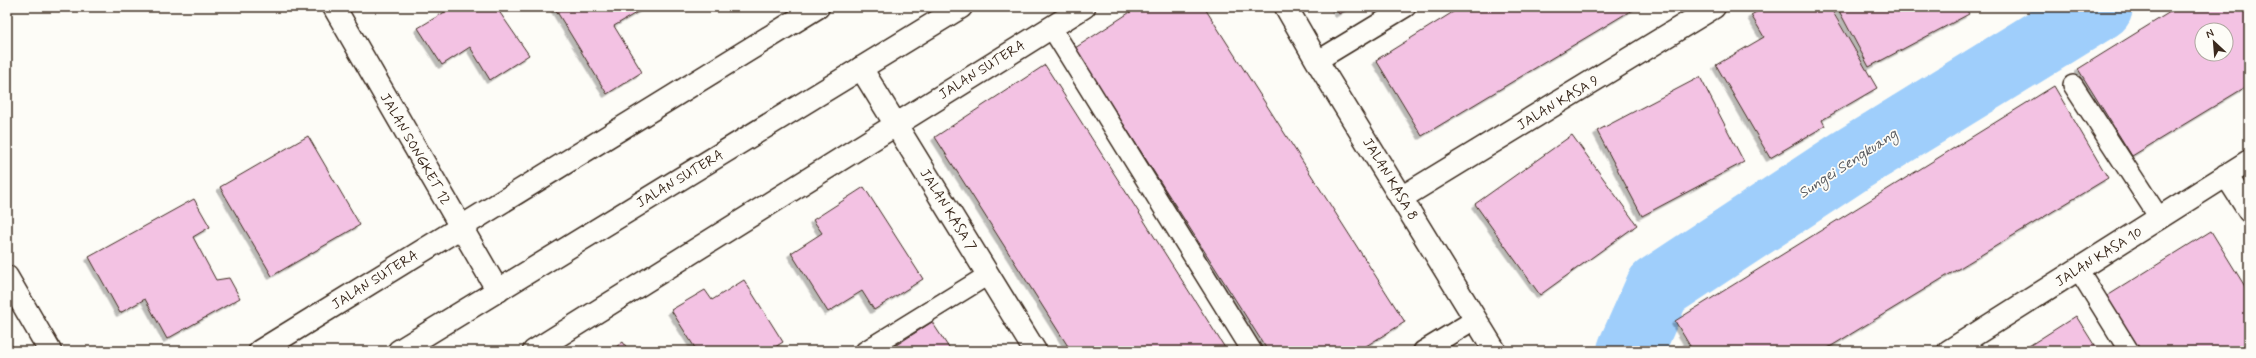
<svg xmlns="http://www.w3.org/2000/svg" width="2256" height="358" viewBox="0 0 2256 358" font-family="Mynerve,sans-serif">
<style>
.lines{fill:none;stroke-linecap:round;stroke-linejoin:round}
.river{stroke:#9fcefb;stroke-width:66}
.building{fill:#f3c2e3;stroke:#3b2a1e;fill-rule:evenodd;filter:url(#shadow)}
.service-casing{stroke:#3b2a1e;stroke-width:22}
.minor-casing{stroke:#3b2a1e;stroke-width:25}
.tertiary-casing{stroke:#3b2a1e;stroke-width:25}
.service{stroke:#fdfcf7;stroke-width:19}
.minor{stroke:#fdfcf7;stroke-width:22}
.tertiary{stroke:#fdfcf7;stroke-width:22}
.labels{text-anchor:middle;dominant-baseline:central;stroke-width:3.5;stroke-linejoin:round;paint-order:stroke}
.street-label{font-size:14px;fill:#3b2a1e;stroke:#fdfcf7}
.water-label{font-size:15px;font-style:italic;fill:#595b60;stroke:#fdfcf7}
</style>
<defs>
<filter id="shadow"><feDropShadow dx="-3.5" dy="3.5" stdDeviation="0" flood-color="#0004"/></filter>
</defs>
<rect width="100%" height="100%" fill="#fdfcf7"/>
<filter id="ink" filterUnits="userSpaceOnUse"><feTurbulence type="fractalNoise" baseFrequency=".025" numOctaves="2"/><feDisplacementMap in="SourceGraphic" scale="8" xChannelSelector="R" yChannelSelector="G"/><feConvolveMatrix kernelMatrix="1 2 1 2 8 2 1 2 1" color-interpolation-filters="sRGB"/></filter>
<g filter="url(#ink)">
<g class="lines">
<path class="river" d="M1630,351L1658,288L1850,161L2100,7"/>
</g>
<path class="building" d="M453,7H496L529,55L490,80L470,47L442,65L418,28Z
M554,7H646L614,26L642,72L607,94Z
M1138,7H1204L1405,322L1358,351H1268L1075,48Z
M1335,7H1350L1339,14Z
M1461,7H1637L1422,136L1376,60Z
M1765,7H1830L1877,88L1822,120L1825,126L1770,158L1716,65L1764,37L1751,15Z
M1837,7H1965L1969,14L1869,67Z
M2178,7H2249V85L2132,156L2078,69ZM2202,30H2226V54H2202Z
M1045,65L1227,351H1071L935,137Z
M1700,77L1744,162L1642,216L1597,131Z
M2054,86L2108,178L1823,351H1693L1675,321Z
M1572,135L1637,225L1540,295L1475,204Z
M308,136L360,225L272,276L220,187Z
M864,187L923,279L874,310L862,291L828,312L791,253L822,233L813,220Z
M194,199L210,227L193,237L216,280L229,278L240,298L167,339L145,299L120,313L89,257Z
M2211,231L2249,293V351H2137L2104,298Z
M744,280L783,342L769,351H697L671,310L705,290L712,300Z
M2076,316L2098,351H2021Z
M932,322L951,351H887Z
M623,342L629,351H610Z"/>
<g class="lines">
<g class="service-casing">
<path id="service" d="M1051,27L1252,351
M1317,61L1406,7
M2073,85L2160,219
M2078,269L2129,351
M865,351L988,275
M1423,351L1474,320"/>
</g>
<g class="minor-casing">
<path id="minor" d="M334,7L498,291
M1286,7L1317,61L1495,351
M861,68L1035,351
M2226,175L2249,211
M1401,198L1714,7
M7,277L50,351
M260,351L818,7
M534,351L1084,7
M1949,351L2249,161"/>
</g>
<g class="tertiary-casing">
<path id="tertiary" d="M399,351L961,7"/>
</g>
<use href="#service" class="service"/>
<use href="#minor" class="minor"/>
<use href="#tertiary" class="tertiary"/>
</g>
</g>
<g class="labels">
<g class="street-label">
<text transform="translate(982 70) rotate(-32)">JALAN SUTERA</text>
<text transform="translate(1558 103) rotate(-31)">JALAN KASA 9</text>
<text transform="translate(415 149) rotate(60)">JALAN SONGKET 12</text>
<text transform="translate(680 179) rotate(-31)">JALAN SUTERA</text>
<text transform="translate(1390 179) rotate(59)">JALAN KASA 8</text>
<text transform="translate(948 210) rotate(58)">JALAN KASA 7</text>
<text transform="translate(2099 257) rotate(-32)">JALAN KASA 10</text>
<text transform="translate(375 280) rotate(-32)">JALAN SUTERA</text>
</g>
<g class="water-label">
<text transform="translate(1848 164) rotate(-33)">Sungei Sengkuang</text>
</g>
</g>
<rect width="2256" height="358" fill="none" stroke="#fdfcf7" stroke-width="24"/>
<rect x="12" y="12" width="2232" height="334" fill="none" stroke="#3b2a1e" stroke-width="1.5" filter="url(#ink)"/>
<g transform="translate(2214 42) rotate(334)"><circle r="19" fill="#fdfcf7" stroke="#afa8a0"/>
<path d="M0-3L7 15L0 10L-7 15Z" fill="#3b2a1e"/>
<text y="-6" font-size="11" font-weight="bold" text-anchor="middle" fill="#3b2a1e">N</text>
</g>
</svg>
